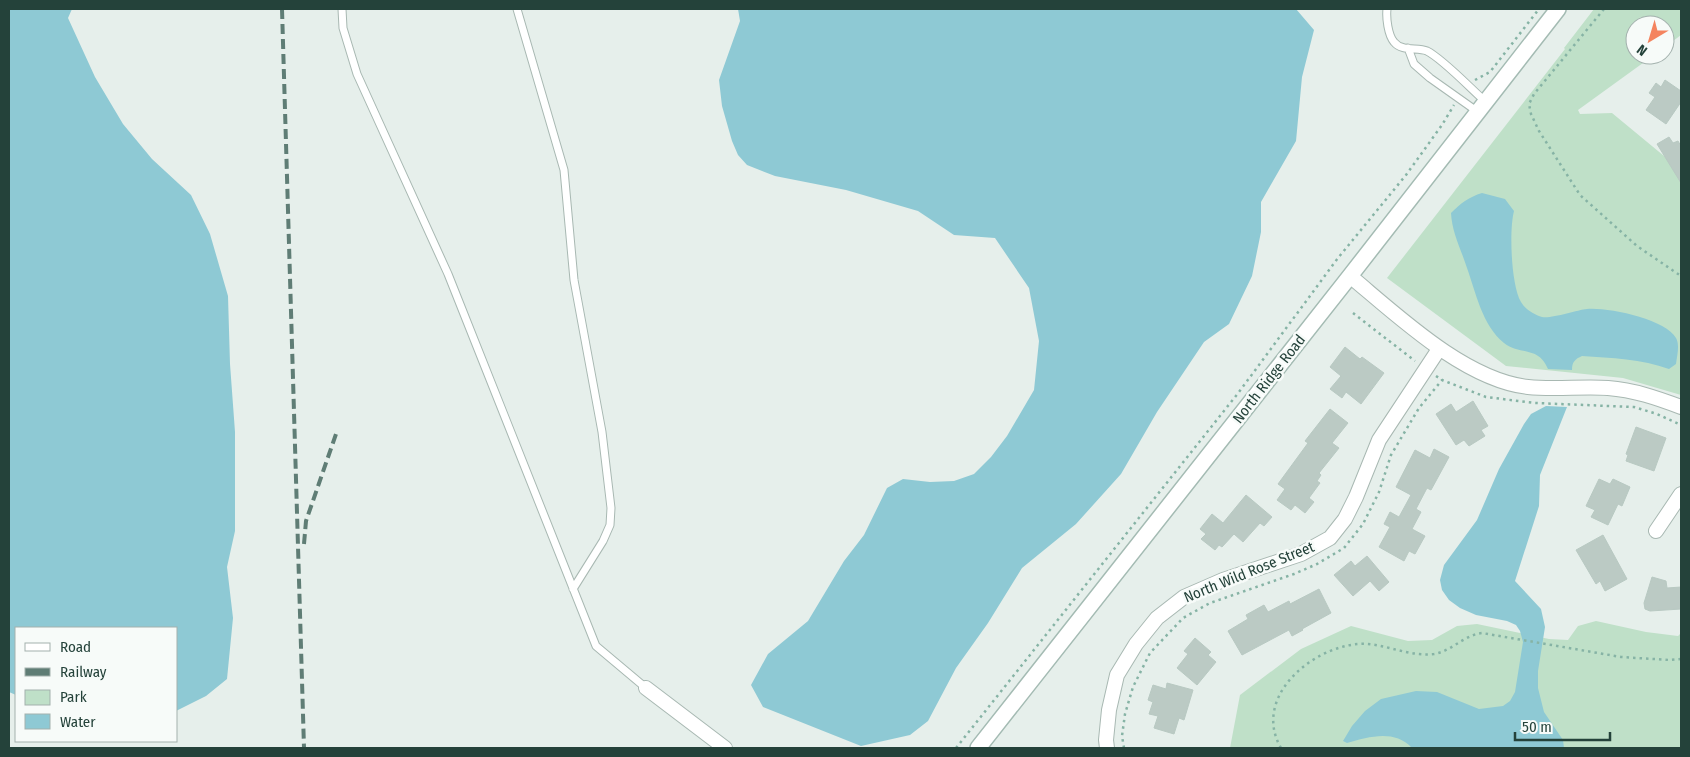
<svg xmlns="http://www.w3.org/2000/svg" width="1690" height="757" viewBox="0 0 1690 757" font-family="'Fira Sans Condensed',sans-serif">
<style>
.green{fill:#bfe0c8}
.water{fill:#8ec9d4}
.building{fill:#bbcac4;stroke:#b8c9c2}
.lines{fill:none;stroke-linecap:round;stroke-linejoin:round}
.lane-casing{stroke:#a8b8b2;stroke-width:9}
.street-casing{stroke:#a8b8b2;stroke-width:16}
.secondary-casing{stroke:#a4bbb3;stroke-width:18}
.path{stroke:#86b3a5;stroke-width:2.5;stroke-dasharray:2.5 4;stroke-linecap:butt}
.lane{stroke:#fff;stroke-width:7}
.street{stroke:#fff;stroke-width:14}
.secondary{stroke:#fff;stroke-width:15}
.rail{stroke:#5f7d75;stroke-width:4;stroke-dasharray:10 5;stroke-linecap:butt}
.labels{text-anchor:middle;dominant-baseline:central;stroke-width:5;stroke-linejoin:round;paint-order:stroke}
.street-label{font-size:15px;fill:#24423a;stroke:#f7fbf9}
</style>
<rect width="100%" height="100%" fill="#e6efeb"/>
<path class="green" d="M1594,9H1681V35L1665,47V25H1635V55H1654L1578,110L1580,114L1612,113L1681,170V395L1623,378L1506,366L1387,278L1565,49L1564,48Z
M1596,621L1646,632L1678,636L1681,633V748H1230L1240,695L1301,649L1351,626L1408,641L1432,640L1457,626L1477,624L1549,639L1568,640L1578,626Z"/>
<path class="water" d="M9,9H72L68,18L95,77L123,124L152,159L191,195L210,234L228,296L230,364L235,432V531L227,567L233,618L227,679L206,696L176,711V628H16V695L9,692Z
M738,9H1296L1314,30L1302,77L1296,141L1261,202V232L1252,276L1229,324L1204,342L1157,412L1121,474L1076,524L1022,568L988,623L956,668L928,721L910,735L861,746L763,707L751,685L768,654L808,621L844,561L864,535L887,488L903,479L930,482L954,481L974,474L991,457L1007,436L1034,390L1039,341L1029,288L995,238L954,235L918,211L846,190L775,176L747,165L738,155L732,141L722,106L719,80L740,21Z
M1482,193L1505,199L1514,211C1509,230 1511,285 1521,302C1525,309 1534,315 1542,317C1551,319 1577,310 1587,309C1607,307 1666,319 1676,338C1680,345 1677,356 1676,364L1669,369C1642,359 1611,358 1582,356C1575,359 1572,362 1572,370L1548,369C1538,345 1520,356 1504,343C1482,325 1476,293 1467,268C1461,249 1452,233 1451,213C1461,203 1469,197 1482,193Z
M1546,406L1567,407L1540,475L1539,506L1515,581L1541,609L1545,627L1538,671V688L1544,712L1563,740L1564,748H1412C1394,729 1369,737 1347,743L1343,741L1352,726L1365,711L1381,699L1416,691L1437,692L1479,709L1503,706L1510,701L1515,692L1523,642L1520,631L1516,625L1507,621L1476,615L1460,608L1449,600L1442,590L1440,580L1444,565L1477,520L1499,469L1524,424L1531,414Z"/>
<path class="building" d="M1665,80L1681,91V102L1666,124L1646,110L1655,97L1649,93L1656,83L1661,87Z
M1669,137L1673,143L1678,141L1681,146V183L1657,144Z
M1345,347L1360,359L1362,357L1384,373L1361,404L1346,392L1342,398L1330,389L1341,376L1330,367Z
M1473,401L1488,426L1481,430L1485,436L1469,446L1464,440L1456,445L1436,414L1451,404L1456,412Z
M1330,409L1348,423L1332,443L1339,448L1319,473L1321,475L1317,481L1320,483L1309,498L1314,502L1305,513L1295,505L1291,510L1277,500L1285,489L1278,484L1308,443L1305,441Z
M1636,427L1666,438L1654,471L1626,461L1628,455L1626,454Z
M1434,449L1449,457L1431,490L1427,488L1416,509L1421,512L1412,529L1425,536L1415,554L1409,551L1404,561L1379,547L1390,527L1384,524L1390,512L1399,517L1411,495L1396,487L1415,450L1430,458Z
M1599,479L1610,484L1613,479L1630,487L1622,506L1618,504L1608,525L1591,517L1595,510L1586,506Z
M1246,495L1272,517L1264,526L1260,523L1243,542L1234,534L1222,547L1219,545L1215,550L1201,539L1206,534L1200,529L1212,514L1223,523Z
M1603,535L1627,579L1605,591L1600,581L1596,584L1576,550Z
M1367,556L1389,582L1379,591L1370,581L1353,596L1334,575L1351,561L1355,566Z
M1652,577L1666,581L1667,588L1681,587V609L1650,611L1645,609L1644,603Z
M1319,589L1331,613L1302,629L1303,630L1292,636L1289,630L1242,655L1228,631L1248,619L1246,615L1264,605L1268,612L1289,601L1290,604Z
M1195,638L1211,652L1208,655L1216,662L1197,685L1177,668L1188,654L1184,651Z
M1167,683L1193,690L1184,720L1179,718L1174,734L1154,728L1158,716L1149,714L1153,702L1148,700L1153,685L1166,689Z"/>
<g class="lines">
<g class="lane-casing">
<path id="lane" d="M342,9L343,28L357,74L448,274L596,646L646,688
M517,9L564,170L574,280L602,432L611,508L610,525L603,541L573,589
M1387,9C1386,18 1388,35 1394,42C1402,52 1417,47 1427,51C1443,59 1471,89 1486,102
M1408,48L1414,64L1430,78L1478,112"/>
</g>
<g class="street-casing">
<path id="street" d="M1350,276C1398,316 1465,380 1528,387C1555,390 1582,386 1608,388C1634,390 1657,398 1681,407
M1656,531L1681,494
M646,688L725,748
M1107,748L1106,740L1109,710L1117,675L1136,644L1157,618L1184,597L1223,580L1301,554L1330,538L1345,519L1356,497L1379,440L1439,349"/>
</g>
<g class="secondary-casing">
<path id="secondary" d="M978,748L1350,276L1558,9"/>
</g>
<path class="path" d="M1604,9L1534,94L1529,104L1531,114L1539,131L1580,195L1637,246L1681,276
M1475,80L1490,72L1539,9
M1353,313L1415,361
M1436,376L1442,380L1486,397L1535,403L1634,407L1657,414L1681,425
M956,748L1239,392L1338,258L1406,175L1442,125L1454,105
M1124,748L1122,736L1125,714L1133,687L1150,653L1183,618L1210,603L1294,574L1317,564L1344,548L1363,524L1379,492L1391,455L1419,408L1442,380
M1281,748C1252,698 1310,648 1358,644C1383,642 1406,657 1434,654C1452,651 1464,635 1482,633L1621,657L1670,660L1681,659"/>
<use href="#lane" class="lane"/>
<use href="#street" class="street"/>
<use href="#secondary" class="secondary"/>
<path class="rail" d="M282,9L304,748
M304,544L306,521L336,434"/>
</g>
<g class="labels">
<g class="street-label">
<text transform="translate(1269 379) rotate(-52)">North Ridge Road</text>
<text transform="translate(1249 572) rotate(-22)">North Wild Rose Street</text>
</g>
</g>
<rect width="1690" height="757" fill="none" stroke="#24423a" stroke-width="20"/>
<rect x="15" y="627" width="162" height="115" fill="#f7fbf9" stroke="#a3b1ad"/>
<rect x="25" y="643" width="25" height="8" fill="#ffffff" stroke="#a3b1ad"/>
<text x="60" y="652" font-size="15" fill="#24423a">Road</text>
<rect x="25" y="668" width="25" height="8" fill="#5f7d75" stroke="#a3b1ad"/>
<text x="60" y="677" font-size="15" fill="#24423a">Railway</text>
<rect x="25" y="690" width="25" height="15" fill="#bfe0c8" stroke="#a3b1ad"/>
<text x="60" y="702" font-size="15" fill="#24423a">Park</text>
<rect x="25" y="714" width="25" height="15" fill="#8ec9d4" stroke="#a3b1ad"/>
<text x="60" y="727" font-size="15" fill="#24423a">Water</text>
<g transform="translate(1650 40) rotate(218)"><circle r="24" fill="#f7fbf9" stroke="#a3b1ad"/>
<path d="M0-4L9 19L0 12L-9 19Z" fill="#f4845f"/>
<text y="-8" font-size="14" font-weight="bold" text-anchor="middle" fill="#24423a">N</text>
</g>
<path d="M1515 732v8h95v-8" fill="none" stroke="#24423a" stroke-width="2.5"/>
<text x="1522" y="732" font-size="15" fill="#24423a" stroke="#f7fbf9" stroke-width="4" paint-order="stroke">50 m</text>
</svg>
